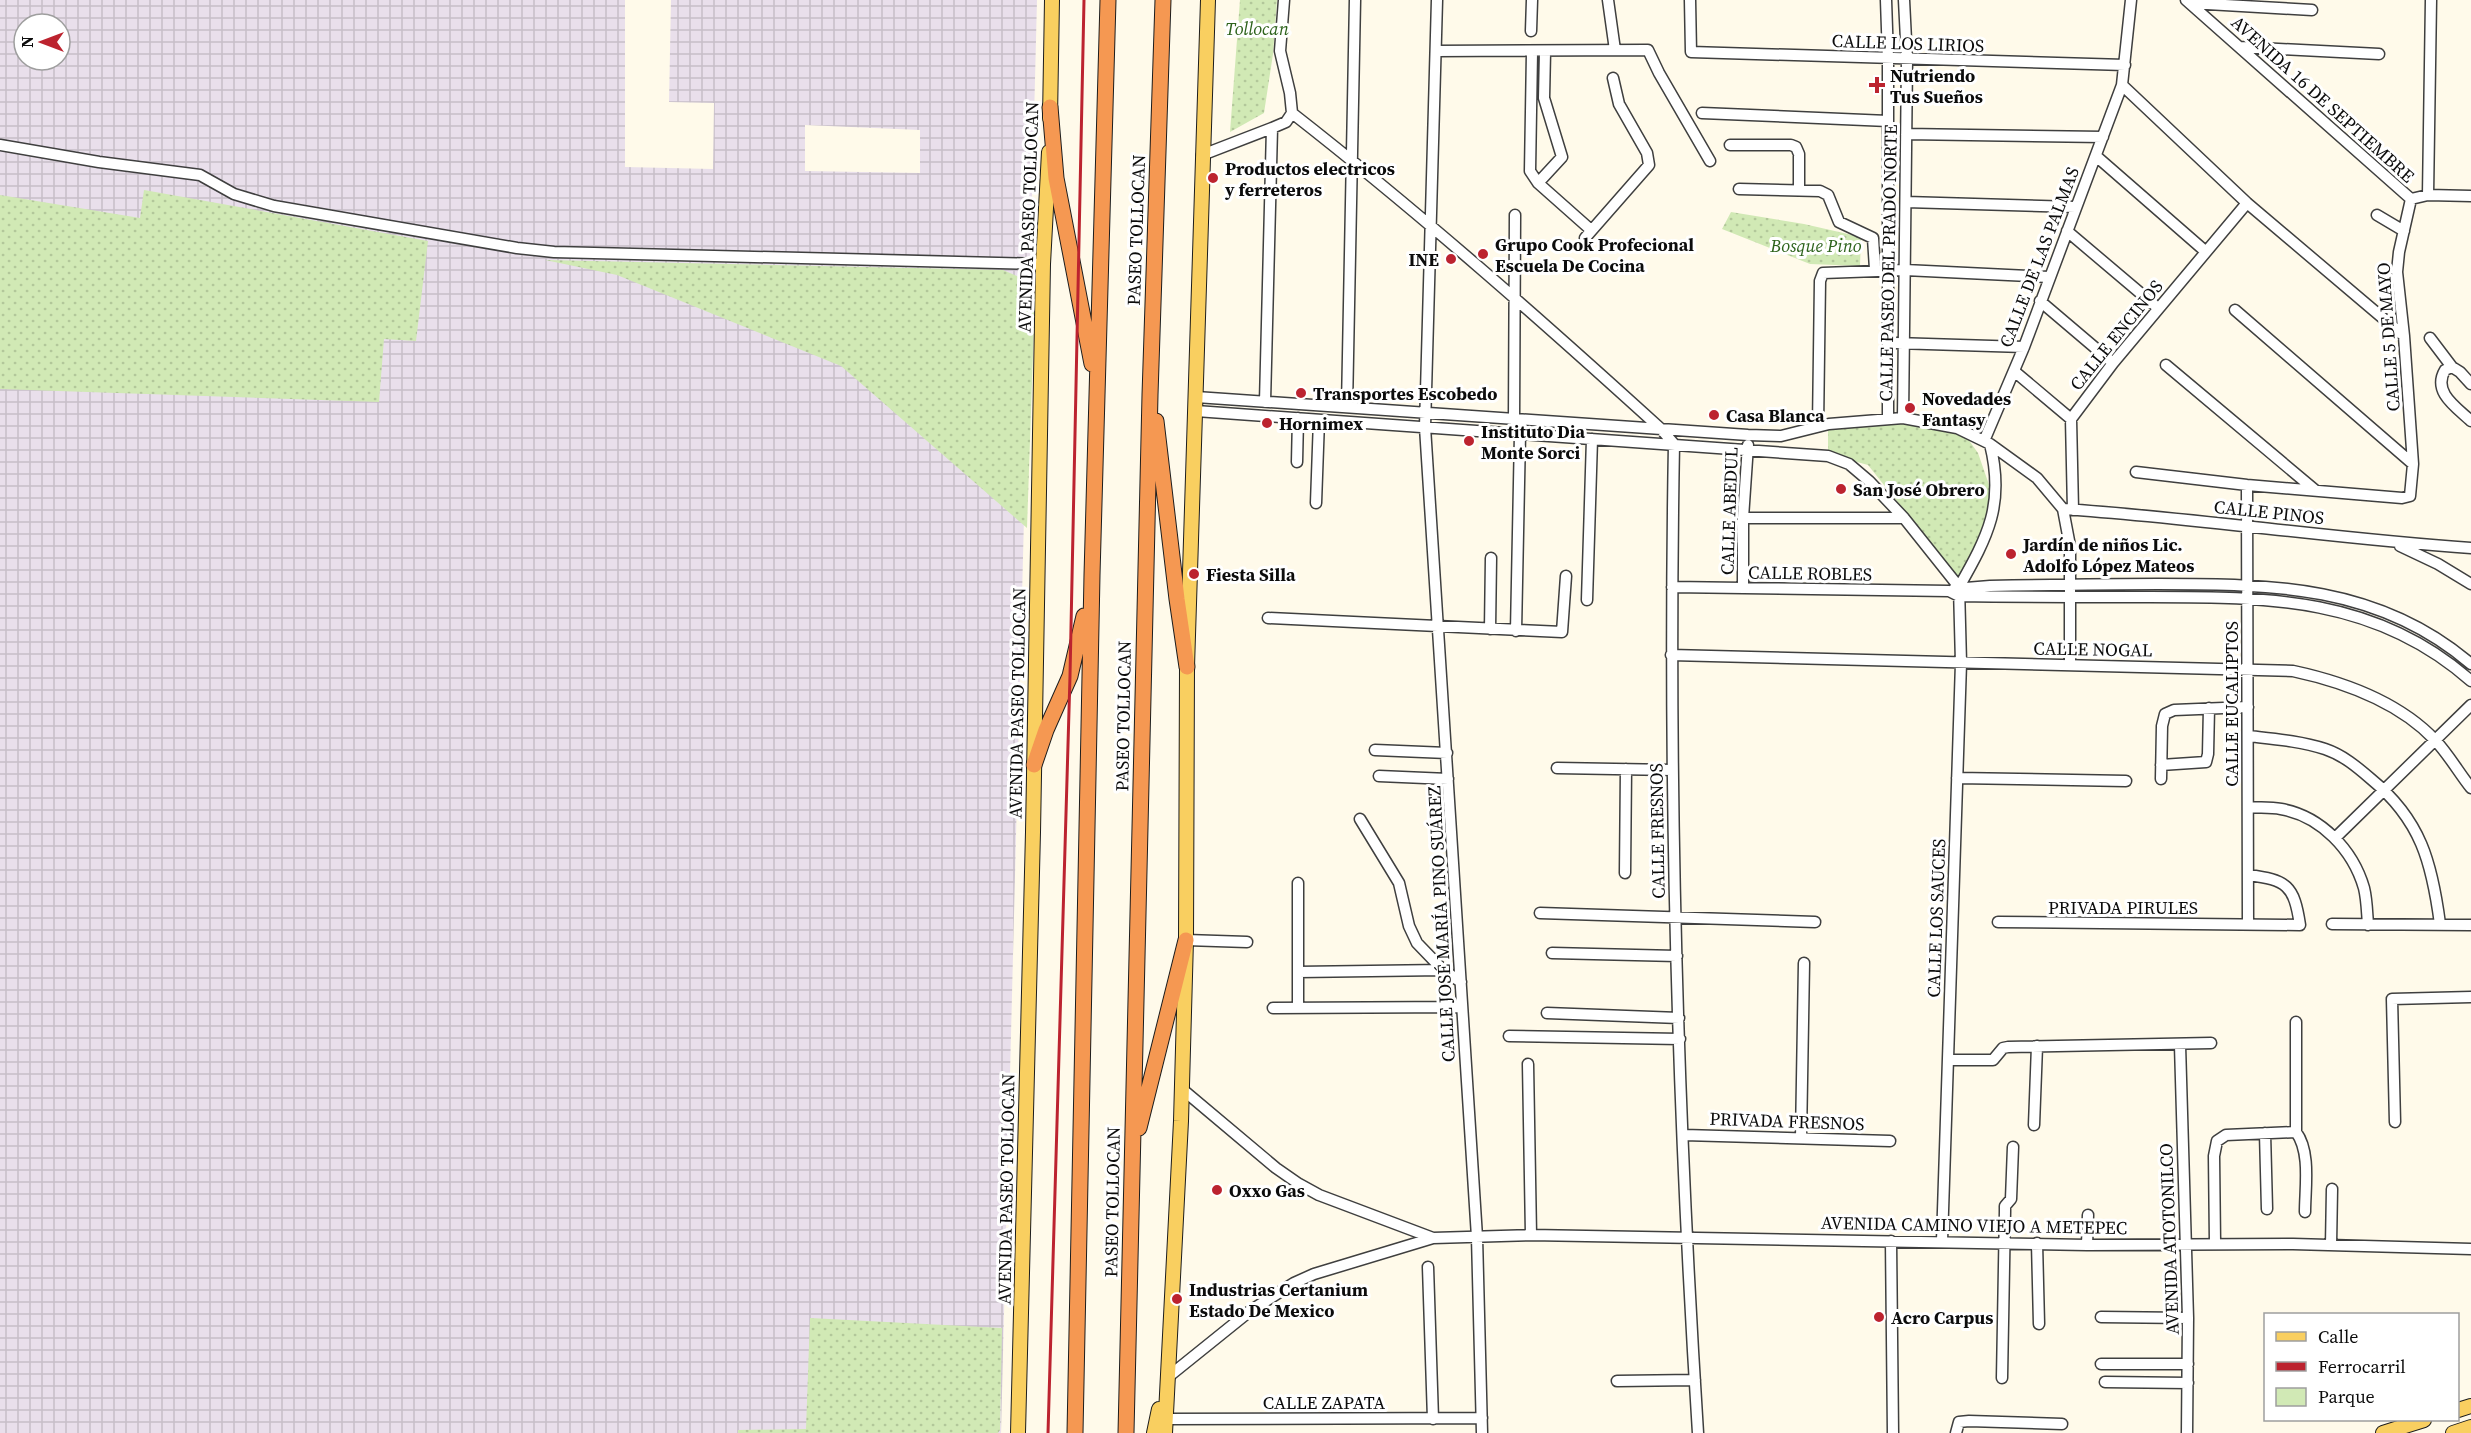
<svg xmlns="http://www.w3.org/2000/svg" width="2471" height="1433" viewBox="0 0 2471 1433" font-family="'Source Serif 4',serif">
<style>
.industrial{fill:url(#industrial-grid);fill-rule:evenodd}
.green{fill:url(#green-dots)}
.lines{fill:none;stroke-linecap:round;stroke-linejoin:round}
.minor-casing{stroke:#3f3f3f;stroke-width:13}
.major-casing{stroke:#1d1d1d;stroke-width:16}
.highway-casing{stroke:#1d1d1d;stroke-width:17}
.minor{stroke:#fff;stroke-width:10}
.major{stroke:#f9cf60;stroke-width:14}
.highway{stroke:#f59852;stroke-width:15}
.rail{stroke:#bc232f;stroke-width:3}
.poi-dot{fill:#bc232f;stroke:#fff;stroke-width:2}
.labels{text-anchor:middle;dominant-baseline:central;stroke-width:6;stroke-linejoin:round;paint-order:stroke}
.park-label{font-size:18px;font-style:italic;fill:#2d631c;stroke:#fff}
.street-label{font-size:18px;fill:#0c0c0c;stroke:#fff}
.poi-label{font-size:18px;font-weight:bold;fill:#0c0c0c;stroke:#fff;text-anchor:start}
</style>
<defs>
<pattern id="industrial-grid" width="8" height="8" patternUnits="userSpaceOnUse" patternTransform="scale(1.5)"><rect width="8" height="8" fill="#e9dfeb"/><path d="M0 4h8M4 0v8" fill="none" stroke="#c7bec8"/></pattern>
<pattern id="green-dots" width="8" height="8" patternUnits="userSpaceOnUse" patternTransform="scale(1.5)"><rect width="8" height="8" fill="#d1e9b5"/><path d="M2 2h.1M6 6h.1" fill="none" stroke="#b2c79a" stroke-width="1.8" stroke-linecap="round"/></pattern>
</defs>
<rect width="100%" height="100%" fill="#fffaea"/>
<path class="industrial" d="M0,0H625V167L713,169L714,103L669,102L671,0H1037L1001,1433H0ZM24,24H60V60H24ZM805,125L920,130V173L805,171Z"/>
<path class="green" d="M1240,0H1277L1273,54L1264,113L1230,132Z
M144,190L428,241L416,341L384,339L379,402L0,389V195L140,218Z
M1731,212L1804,224L1861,237L1860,266L1810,264L1722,229Z
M545,260L1003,270L1028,281L1035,296L1027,528L841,366L617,275Z
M1904,418L1963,432L1978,453L1996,505L1963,584L1868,465L1828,454V425Z
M810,1318L1002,1328L1000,1430L998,1433H738V1430L806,1429Z"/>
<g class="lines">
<g class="minor-casing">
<path id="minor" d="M1437,0L1425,427L1477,1237L1482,1433
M1608,0L1615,50
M1690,0L1691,52L2125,65
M1886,0L1888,58V418
M2186,0L2411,199
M2190,3L2312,10
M1531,31L1532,0
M2240,47L2379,54
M1436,51L1648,50L1659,73L1710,161
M1532,52L1530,171L1538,183L1591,230
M2122,85L2247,203L2404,336
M1292,113C1420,213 1541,320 1661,429L1674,444C1668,774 1677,1104 1698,1433
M1702,113L1888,121
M1906,134L2103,137
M0,145L99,162L200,175L234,194L274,206L517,248L554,252L1043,264
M1730,145H1791L1796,147L1799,154V190
M1202,155L1272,128
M2096,156L2205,251
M1538,183L1562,157L1544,98L1545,52
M1739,189L1820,191L1828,195L1839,222L1873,238L1875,269
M2428,195L2431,0
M1906,202L2075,207
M2377,215L2404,231
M2067,231L2158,308
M1585,238L1649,165L1647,153L1619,104L1613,78
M2040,301L2113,363
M2235,310L2413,464
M2430,338L2452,367
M1895,343L2024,347
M2166,365L2315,490
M2014,371L2071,419
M2471,384L2460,372L2452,367L2445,370C2432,392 2456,407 2471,421
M1196,397L1748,435L1781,436L1829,424L1903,418L1957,428L1990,444L2037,478L2063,509L2070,546V665
M1265,402L1272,128L1286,122L1292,113L1290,93L1280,51L1284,0
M1347,407L1355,0
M1196,411L1828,456L1849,464L1869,481L1904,518L1959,587L1961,663L1942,1241
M1903,418L1907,60L1904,0
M1514,420L1515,215
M1818,426L1820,281L1823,273L1905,270L2049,277
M1984,441L2024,347L2122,85L2131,0
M1297,462L1298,418
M2136,472L2247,485L2402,498L2410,496L2413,464L2404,336L2397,272L2399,252L2411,199L2428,195L2471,196
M2247,485L2248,924
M1316,503L1319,420
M2063,509C2199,518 2335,539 2471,548
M2073,510L2071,419L2113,363L2247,203
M1743,518H1904
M2400,546L2438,564L2471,584
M1672,587L1949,591L1959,596C2021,597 2083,597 2145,597C2266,597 2375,596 2471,681
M1959,587C1988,536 2005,504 1990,444
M1743,588V518L1748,445
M1954,589L1990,586C2046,585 2102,584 2158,584C2272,584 2379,585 2471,664
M1587,600L1592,439
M1268,618L1562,632L1566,576
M1490,629L1491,558
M1516,631L1520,434
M1671,655L2293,671C2344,682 2398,701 2435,740C2449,755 2459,773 2471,788
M2248,736C2274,739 2300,741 2325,749C2343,755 2357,767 2371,779C2421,820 2432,863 2440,924
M1375,750L1447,753
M2161,765L2206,762L2208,754L2209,708
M1557,768L1672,770
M1379,776L1448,779
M1957,778L2126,781
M2161,779L2162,726L2165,714L2174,710L2248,707
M2248,807C2259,808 2270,807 2281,809C2321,816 2353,850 2364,888C2367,900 2367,913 2368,925
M1360,819L1399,883L1409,926L1417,943L1443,970L1461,982
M2335,838L2471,705
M1625,873L1626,769
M1540,913L1815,922
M1998,922L2300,925C2294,885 2287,880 2248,875
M2332,924L2471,925
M1186,940L1247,942
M1552,953L1677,956
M1298,972L1443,970
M1273,1008L1462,1007
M1298,1008V883
M1547,1013L1679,1018
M2296,1022V1132
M1509,1036L1680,1039
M2180,1045L2188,1318L2187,1433
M1949,1060H1993L2003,1048L2008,1047L2211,1043
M1528,1064L1531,1235
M1182,1089L1276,1168L1299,1184L1319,1195L1433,1238L1531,1235L2087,1245L2293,1244L2471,1249
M2395,1122L2392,999L2471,997
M2034,1125L2037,1046
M2296,1132C2311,1152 2305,1188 2305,1212
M2265,1133L2267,1209
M1684,1135L1890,1141
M1801,1138L1804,963
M1891,1241L1893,1433
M2037,1243L2039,1324
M2215,1243L2214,1156L2217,1141L2226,1135L2296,1132
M2087,1245L2088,1215
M2331,1245L2332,1189
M1428,1267L1433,1419
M2101,1317L2188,1318
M2101,1364H2188
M1168,1377L1250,1311L1294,1283L1314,1274L1433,1238
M2002,1378L2005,1211V1206L2011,1199L2013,1147
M1617,1381L1695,1380
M2105,1382L2188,1383
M1165,1419L1482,1418
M1956,1433L1959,1422L1969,1421L2062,1424"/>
</g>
<g class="major-casing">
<path id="major" d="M1050,118L1052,0
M2458,1410L2471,1406
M1018,1433L1033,832L1043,264L1049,152
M1154,1433L1159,1409
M1165,1433L1181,1121L1186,940L1187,667L1208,0
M2383,1433L2424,1420
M2453,1433L2471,1427"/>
</g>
<g class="highway-casing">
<path id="highway" d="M1050,107L1056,178L1092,364
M1156,421L1177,599L1187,667
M1034,765L1046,730L1070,676L1084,616
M1139,1128L1186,940
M1075,1433L1092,575L1108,0
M1126,1433L1150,395L1163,0"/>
</g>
<use href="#minor" class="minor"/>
<use href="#major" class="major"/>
<use href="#highway" class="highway"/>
<path class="rail" d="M1048,1433L1070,676L1084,0"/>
</g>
<g class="poi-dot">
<path d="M1874 76h6v6h6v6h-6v6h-6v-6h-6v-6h6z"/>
<circle cx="1213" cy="178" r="6"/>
<circle cx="1483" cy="254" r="6"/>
<circle cx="1451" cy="259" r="6"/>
<circle cx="1301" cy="393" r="6"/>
<circle cx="1910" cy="408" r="6"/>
<circle cx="1714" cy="415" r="6"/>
<circle cx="1267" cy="423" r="6"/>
<circle cx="1469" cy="441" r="6"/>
<circle cx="1841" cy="489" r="6"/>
<circle cx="2011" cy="554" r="6"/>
<circle cx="1194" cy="574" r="6"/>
<circle cx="1217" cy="1190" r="6"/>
<circle cx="1177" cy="1299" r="6"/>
<circle cx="1879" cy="1317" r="6"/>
</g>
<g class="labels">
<g class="park-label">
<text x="1257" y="28">Tollocan</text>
<text x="1816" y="245">Bosque Pino</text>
</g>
<g class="street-label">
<text transform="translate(1908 43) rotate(2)">CALLE LOS LIRIOS</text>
<text transform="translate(2323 99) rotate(42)">AVENIDA 16 DE SEPTIEMBRE</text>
<text transform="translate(1028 217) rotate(-88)">AVENIDA PASEO TOLLOCAN</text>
<text transform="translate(1136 230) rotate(-88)">PASEO TOLLOCAN</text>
<text transform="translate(2039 257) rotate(-69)">CALLE DE LAS PALMAS</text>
<text transform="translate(1888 263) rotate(-89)">CALLE PASEO DEL PRADO NORTE</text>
<text transform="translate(2116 335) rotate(-51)">CALLE ENCINOS</text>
<text transform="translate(2388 337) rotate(-94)">CALLE 5 DE MAYO</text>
<text transform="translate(1729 511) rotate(-88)">CALLE ABEDUL</text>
<text transform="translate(2269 512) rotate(6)">CALLE PINOS</text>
<text transform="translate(1810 573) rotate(1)">CALLE ROBLES</text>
<text transform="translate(2093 649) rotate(1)">CALLE NOGAL</text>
<text transform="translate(1017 703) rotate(-89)">AVENIDA PASEO TOLLOCAN</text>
<text transform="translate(2231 704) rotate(-90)">CALLE EUCALIPTOS</text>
<text transform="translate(1123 716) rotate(-89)">PASEO TOLLOCAN</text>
<text transform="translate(1657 831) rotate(-91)">CALLE FRESNOS</text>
<text x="2123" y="907">PRIVADA PIRULES</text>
<text transform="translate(1936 918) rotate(-88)">CALLE LOS SAUCES</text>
<text transform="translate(1441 924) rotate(-93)">CALLE JOSÉ MARÍA PINO SUÁREZ</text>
<text transform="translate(1787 1121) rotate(2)">PRIVADA FRESNOS</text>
<text transform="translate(1006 1189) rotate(-89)">AVENIDA PASEO TOLLOCAN</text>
<text transform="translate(1112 1202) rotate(-89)">PASEO TOLLOCAN</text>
<text transform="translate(1974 1225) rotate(1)">AVENIDA CAMINO VIEJO A METEPEC</text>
<text transform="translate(2169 1239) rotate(-92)">AVENIDA ATOTONILCO</text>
<text x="1324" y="1402">CALLE ZAPATA</text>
</g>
<g class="poi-label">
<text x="1890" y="75">Nutriendo<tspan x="1890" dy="21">Tus Sueños</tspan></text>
<text x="1225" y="168">Productos electricos<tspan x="1225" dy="21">y ferreteros</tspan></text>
<text x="1495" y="244">Grupo Cook Profecional<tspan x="1495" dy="21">Escuela De Cocina</tspan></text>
<text x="1439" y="259" text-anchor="end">INE</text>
<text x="1313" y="393">Transportes Escobedo</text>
<text x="1922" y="398">Novedades<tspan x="1922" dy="21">Fantasy</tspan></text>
<text x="1726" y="415">Casa Blanca</text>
<text x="1279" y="423">Hornimex</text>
<text x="1481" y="431">Instituto Dia<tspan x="1481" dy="21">Monte Sorci</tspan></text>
<text x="1853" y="489">San José Obrero</text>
<text x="2023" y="544">Jardín de niños Lic.<tspan x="2023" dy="21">Adolfo López Mateos</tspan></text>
<text x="1206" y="574">Fiesta Silla</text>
<text x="1229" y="1190">Oxxo Gas</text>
<text x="1189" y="1289">Industrias Certanium<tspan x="1189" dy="21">Estado De Mexico</tspan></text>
<text x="1891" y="1317">Acro Carpus</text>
</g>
</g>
<rect x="2264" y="1313" width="195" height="108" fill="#ffffff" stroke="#9e9e9e" stroke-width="1.5"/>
<rect x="2276" y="1332" width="30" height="9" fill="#f9cf60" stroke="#9e9e9e" stroke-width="1.5"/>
<text x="2318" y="1343" font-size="18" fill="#0c0c0c">Calle</text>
<rect x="2276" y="1362" width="30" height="9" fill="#bc232f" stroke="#9e9e9e" stroke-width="1.5"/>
<text x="2318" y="1373" font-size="18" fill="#0c0c0c">Ferrocarril</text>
<rect x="2276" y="1388" width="30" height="18" fill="#d1e9b5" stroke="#9e9e9e" stroke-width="1.5"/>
<text x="2318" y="1403" font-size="18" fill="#0c0c0c">Parque</text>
<g transform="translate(42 42) rotate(270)"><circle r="28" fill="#ffffff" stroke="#9e9e9e" stroke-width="1.5"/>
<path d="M0-4.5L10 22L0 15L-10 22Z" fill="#bc232f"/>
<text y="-9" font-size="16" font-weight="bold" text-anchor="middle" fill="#0c0c0c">N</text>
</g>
</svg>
